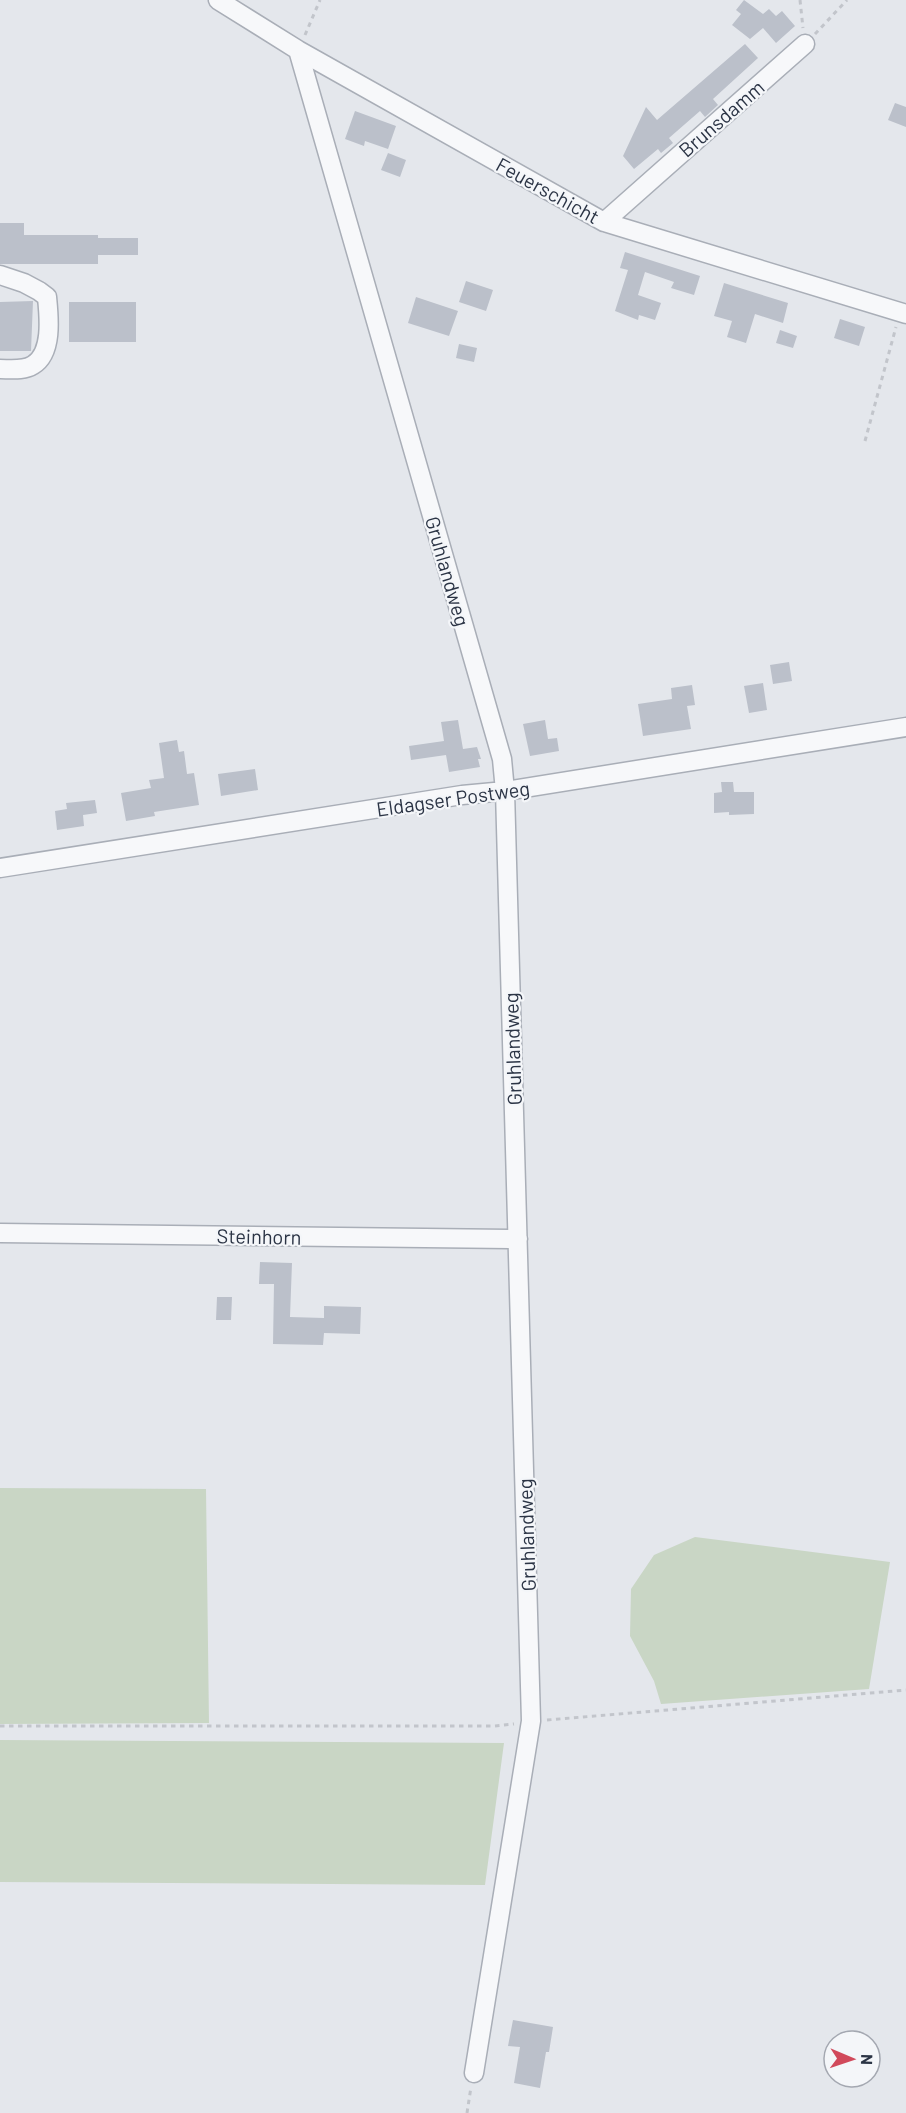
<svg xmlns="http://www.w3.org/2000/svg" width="906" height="2113" viewBox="0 0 906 2113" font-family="Barlow,sans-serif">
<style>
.green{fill:#c9d6c5}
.building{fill:#bbc0ca}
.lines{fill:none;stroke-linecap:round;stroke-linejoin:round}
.minor-casing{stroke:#a9aeb7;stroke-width:21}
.path{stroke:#c2c5cb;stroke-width:3;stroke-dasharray:4.5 4.5;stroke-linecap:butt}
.minor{stroke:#f7f8fa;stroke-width:18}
.labels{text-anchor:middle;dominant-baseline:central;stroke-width:4.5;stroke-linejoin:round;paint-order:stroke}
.street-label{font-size:20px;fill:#2b3445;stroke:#f4f6f9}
</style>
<rect width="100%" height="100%" fill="#e4e7ec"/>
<path class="green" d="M0,1488L206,1489L209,1723L0,1724Z
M695,1537L890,1562L869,1689L661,1704L654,1681L630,1636L631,1589L654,1555Z
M0,1740L504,1743L485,1885L0,1882Z"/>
<path class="building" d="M744,0L763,14L769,9L776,16L782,11L795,26L776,43L763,28L750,39L732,25L741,14L736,10Z
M745,44L758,58L713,99L718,105L705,117L700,111L669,138L673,143L661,153L658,149L634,169L623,156L646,107L657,120Z
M895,103L906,107V127L888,120Z
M355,111L396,126L388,149L365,141L364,146L345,139Z
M388,153L406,160L400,177L381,170Z
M0,223H24V235H98V238H138V255H98V264H0Z
M625,252L700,276L694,295L671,288L674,282L645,272L638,295L661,303L655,320L639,315L638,320L615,311L628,270L620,268Z
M466,281L493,290L486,311L459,302Z
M724,283L788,303L783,323L755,314L746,343L727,337L732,321L714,316Z
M416,297L458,311L449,336L408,323Z
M33,301L31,351H0V302Z
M69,302H136V342H69Z
M840,319L865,327L859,346L834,338Z
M780,330L797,336L793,348L776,343Z
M459,344L477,348L474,362L456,358Z
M789,662L792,681L773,684L770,665Z
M763,683L767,710L749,713L744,686Z
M692,685L695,705L687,706L691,729L643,736L638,704L672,699L671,688Z
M458,720L463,749L477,747L481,759H478L480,767L449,772L446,755L411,760L409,746L444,741L441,722Z
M545,720L548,739L557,738L559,751L530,756L523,724Z
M177,740L179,752L184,751L187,774L194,773L199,805L154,812L155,816L126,821L121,793L151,788L149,780L164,778L159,743Z
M255,769L258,790L221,796L218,774Z
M721,782H733L734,792H754V814L729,815V812L714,813V793L722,792Z
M95,800L97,813L83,815L84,826L57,830L55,811L67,809L66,803Z
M260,1262L292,1263L290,1317L324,1318V1306L361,1307L360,1334L324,1333L323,1345L273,1344L274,1284H259Z
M217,1297H232L231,1320H216Z
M513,2020L553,2027L549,2052H546L540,2088L514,2083L520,2047L508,2046Z"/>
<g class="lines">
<g class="minor-casing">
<path id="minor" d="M218,0L298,50L604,222L906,314
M298,50L502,759L505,791L531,1721L474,2073
M604,222L805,44
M0,275L24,283L39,291L47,297C49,317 53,353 33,365C24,371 10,369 0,369
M0,868L462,795L505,791L906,727
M0,1233L518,1239"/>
</g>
<path class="path" d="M800,0L803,28
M815,34L847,0
M305,35L320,0
M865,441L896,327
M547,1720L906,1690
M0,1726H494L514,1724
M467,2113L471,2087"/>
<use href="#minor" class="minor"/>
</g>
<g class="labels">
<g class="street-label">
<text transform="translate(721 118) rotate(-41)">Brunsdamm</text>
<text transform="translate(548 190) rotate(29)">Feuerschicht</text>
<text transform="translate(448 571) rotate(74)">Gruhlandweg</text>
<text transform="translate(453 798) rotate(-8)">Eldagser Postweg</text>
<text transform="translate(512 1049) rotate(-92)">Gruhlandweg</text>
<text transform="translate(259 1236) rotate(1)">Steinhorn</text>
<text transform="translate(526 1535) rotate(-92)">Gruhlandweg</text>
</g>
</g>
<g transform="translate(852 2059) rotate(92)"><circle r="28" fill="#f4f6f9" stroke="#a4a8b1" stroke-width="1.5"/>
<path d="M0-4.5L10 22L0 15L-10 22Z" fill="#d1495b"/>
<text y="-9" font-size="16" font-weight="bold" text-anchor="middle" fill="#2b3445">N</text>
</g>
</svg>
